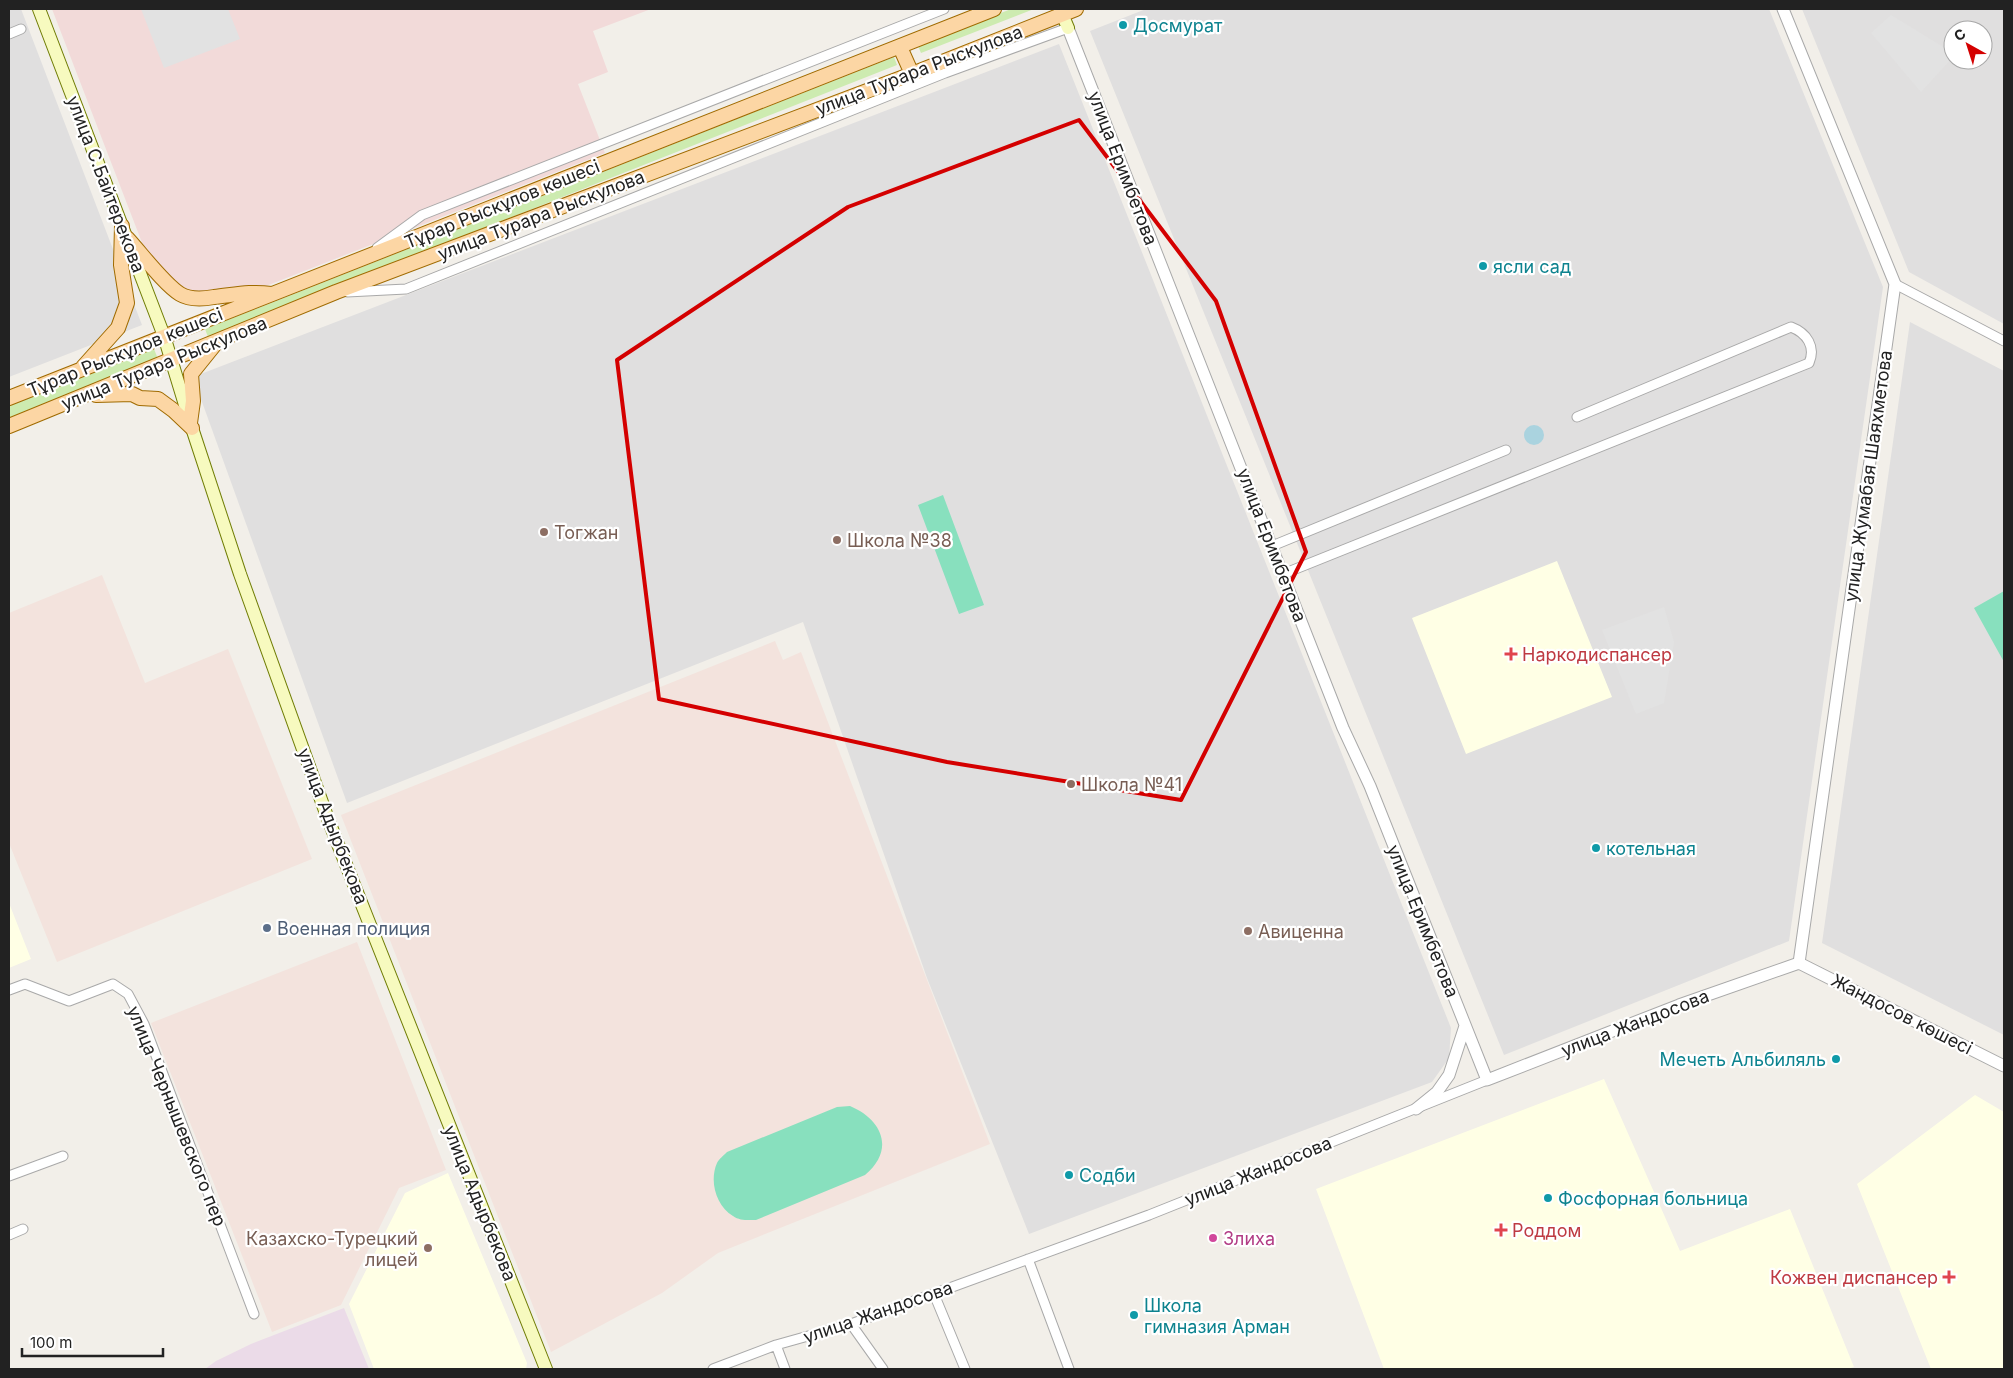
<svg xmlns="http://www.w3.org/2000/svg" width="2013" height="1378" viewBox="0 0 2013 1378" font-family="Inter,sans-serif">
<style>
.residential{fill:#e0dfdf;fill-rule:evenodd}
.commercial{fill:#f2dad9}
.industrial{fill:#ebdbe8}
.education{fill:#ffffe5}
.military{fill:#f3e3dd}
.grass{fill:#cdebb0}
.pitch{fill:#88e0be}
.parking{fill:#e2e2e2}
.water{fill:#aad3df}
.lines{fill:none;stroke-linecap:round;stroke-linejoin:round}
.minor-casing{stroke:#a9a9a9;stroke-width:11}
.tertiary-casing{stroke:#a9a9a9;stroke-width:13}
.secondary-casing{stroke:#707d05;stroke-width:14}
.primary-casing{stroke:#a06b00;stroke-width:16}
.minor{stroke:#fff;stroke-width:9}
.tertiary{stroke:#fff;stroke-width:11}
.secondary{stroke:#f7fabf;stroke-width:12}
.primary{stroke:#fcd6a4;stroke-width:14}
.marked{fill:none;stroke:#d40000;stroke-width:4;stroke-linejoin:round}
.culture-dot{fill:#0f9aa8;stroke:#fff;stroke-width:2}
.education-dot{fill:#8d6e63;stroke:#fff;stroke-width:2}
.health-dot{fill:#e0444e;stroke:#fff;stroke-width:2}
.service-dot{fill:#5c6f8a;stroke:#fff;stroke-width:2}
.hotel-dot{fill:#d1479c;stroke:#fff;stroke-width:2}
.labels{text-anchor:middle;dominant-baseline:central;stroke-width:4.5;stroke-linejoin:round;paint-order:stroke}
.culture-label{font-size:18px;fill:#0d838f;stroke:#fff;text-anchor:start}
.street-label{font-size:18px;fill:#222;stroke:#fff}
.education-label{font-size:18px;fill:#785e54;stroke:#fff;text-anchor:start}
.health-label{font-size:18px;fill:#be3a42;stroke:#fff;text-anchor:start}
.service-label{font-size:18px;fill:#4e5e75;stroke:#fff;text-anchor:start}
.hotel-label{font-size:18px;fill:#b23c85;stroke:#fff;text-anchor:start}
</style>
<rect width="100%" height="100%" fill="#f2efe9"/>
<path class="residential" d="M9,9H21L142,325L9,377Z
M1146,9H1769L1883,287L1789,941L1504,1055L1090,31Z
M1802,9H2004V324L1909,272ZM1953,30H1983V60H1953Z
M1059,44L1451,1028L1449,1058L1432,1082L1029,1234L927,978L803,622L347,803L193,377Z
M1910,322L2004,371V1035L1822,943Z"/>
<path class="commercial" d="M52,9H651L593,31L608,72L578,84L605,153L261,288L199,301L156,279Z"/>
<path class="industrial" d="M344,1308L369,1369H205L216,1361L251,1344Z"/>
<path class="education" d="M1557,561L1612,697L1466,754L1412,618Z
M9,903L31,959L9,968Z
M1604,1079L1680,1251L1790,1209L1854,1367L1847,1369H1384L1316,1189Z
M1975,1095L2004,1112V1369H1931L1857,1184Z
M448,1173L527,1363L526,1369H374L349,1304L405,1193Z"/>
<path class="military" d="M102,575L145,683L228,649L312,859L57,962L9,843V613Z
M775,641L783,660L801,652L990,1144L718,1253L662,1293L551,1352L341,815Z
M357,942L446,1170L399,1188L341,1305L272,1332L151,1023Z"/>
<path class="grass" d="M1011,9H1034L921,53L918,46Z
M894,57L897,65L208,337L205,329Z
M154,349L158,359L9,418V406Z"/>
<path class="pitch" d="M943,495L984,605L959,614L918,505Z
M2004,591V662L1974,608Z
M850,1106C883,1120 895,1150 865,1175L756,1220C748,1220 740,1221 733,1216C716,1206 709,1181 717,1163C719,1159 724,1155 727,1152L837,1107Z"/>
<path class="parking" d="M141,9H228L240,39L164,68Z
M1891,15L1953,53V57L1921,92L1871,33Z
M1664,607L1674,642L1664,703L1636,714L1602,630Z"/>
<path class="water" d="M1524 435a10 10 0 1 1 20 0a10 10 0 1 1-20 0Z"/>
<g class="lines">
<g class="minor-casing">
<path id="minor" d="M9,34L21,29
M377,248L422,215L944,9
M1895,284L2004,341
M347,292L406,289L945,73L1068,28
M1272,546L1506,450
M1283,574L1809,363C1816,347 1807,333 1791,327L1577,417
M9,990L25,984L69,1001L113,984L128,994L144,1024L254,1314
M9,1176L63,1156
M9,1235L23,1229
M1028,1259L1069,1369
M934,1294L965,1369
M851,1324L883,1369
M776,1345L785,1369
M713,1369L776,1345L851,1324L1149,1215L1487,1080"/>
</g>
<g class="tertiary-casing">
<path id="tertiary" d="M1783,9L1895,284L1799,963
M1068,28L1343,728L1370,786L1487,1080L1679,1005L1799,963
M1799,963L2004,1066
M1416,1109L1437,1092L1449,1075L1465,1026"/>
</g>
<g class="secondary-casing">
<path id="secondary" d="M39,9L164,336L192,428L240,574L328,819L546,1369
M1060,9L1068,28"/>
</g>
<g class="primary-casing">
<path id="primary" d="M900,47L912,74
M127,238C141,253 164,284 180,294C190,300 203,299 214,297C234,295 251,291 271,294
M83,367L118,328L127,303L121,265L122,226
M96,395L132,394L140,398L158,399L173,410L192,428
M9,398L994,9
M190,423L193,401L191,374L216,343
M9,426L336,292L912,74L1076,9"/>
</g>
<use href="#minor" class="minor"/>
<use href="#tertiary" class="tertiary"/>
<use href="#secondary" class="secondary"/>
<use href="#primary" class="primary"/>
</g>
<path class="marked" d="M1079,120L1216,301L1306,552L1181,800L947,762L659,699L617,360L848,207Z"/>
<g class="culture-dot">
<circle cx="1123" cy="25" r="5"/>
<circle cx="1483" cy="266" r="5"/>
<circle cx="1596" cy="848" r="5"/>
<circle cx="1836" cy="1059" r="5"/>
<circle cx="1069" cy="1175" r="5"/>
<circle cx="1548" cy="1198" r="5"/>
<circle cx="1134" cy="1315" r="5"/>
</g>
<g class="education-dot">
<circle cx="544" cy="532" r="5"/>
<circle cx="837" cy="540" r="5"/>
<circle cx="1071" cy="784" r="5"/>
<circle cx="1248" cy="931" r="5"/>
<circle cx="428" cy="1248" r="5"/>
</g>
<g class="health-dot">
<path d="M1508.5 646.5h5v5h5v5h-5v5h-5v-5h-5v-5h5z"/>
<path d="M1498.5 1222.5h5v5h5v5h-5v5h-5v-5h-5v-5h5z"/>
<path d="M1946.5 1269.5h5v5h5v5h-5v5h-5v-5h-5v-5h5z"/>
</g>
<circle class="service-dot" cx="267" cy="928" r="5"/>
<circle class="hotel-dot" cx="1213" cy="1238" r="5"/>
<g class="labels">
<g class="culture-label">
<text x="1133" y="25">Досмурат</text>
<text x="1493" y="266">ясли сад</text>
<text x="1606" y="848">котельная</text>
<text x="1826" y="1059" text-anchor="end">Мечеть Альбиляль</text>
<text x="1079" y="1175">Содби</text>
<text x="1558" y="1198">Фосфорная больница</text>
<text x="1144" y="1305">Школа<tspan x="1144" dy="21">гимназия Арман</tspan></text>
</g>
<g class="street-label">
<text transform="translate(919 70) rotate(-21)">улица Турара Рыскулова</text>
<text transform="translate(1123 168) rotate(69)">улица Еримбетова</text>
<text transform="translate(106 184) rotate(69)">улица С.Байтерекова</text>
<text transform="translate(502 204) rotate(-22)">Тұрар Рыскұлов көшесі</text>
<text transform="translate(541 215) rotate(-21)">улица Турара Рыскулова</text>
<text transform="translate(125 352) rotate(-22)">Тұрар Рыскұлов көшесі</text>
<text transform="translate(164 363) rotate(-22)">улица Турара Рыскулова</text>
<text transform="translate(1868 476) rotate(-82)">улица Жумабая Шаяхметова</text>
<text transform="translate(1272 545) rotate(69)">улица Еримбетова</text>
<text transform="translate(333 826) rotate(69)">улица Адырбекова</text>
<text transform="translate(1423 921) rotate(68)">улица Еримбетова</text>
<text transform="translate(1902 1014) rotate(27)">Жандосов көшесі</text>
<text transform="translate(1635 1023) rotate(-21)">улица Жандосова</text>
<text transform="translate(177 1116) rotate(68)">улица Чернышевского пер</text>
<text transform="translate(1258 1171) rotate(-22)">улица Жандосова</text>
<text transform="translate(480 1203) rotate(68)">улица Адырбекова</text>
<text transform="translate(878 1312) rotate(-19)">улица Жандосова</text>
</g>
<g class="education-label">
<text x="554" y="532">Тогжан</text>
<text x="847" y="540">Школа №38</text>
<text x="1081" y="784">Школа №41</text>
<text x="1258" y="931">Авиценна</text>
<text x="418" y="1238" text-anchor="end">Казахско-Турецкий<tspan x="418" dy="21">лицей</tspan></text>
</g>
<g class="health-label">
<text x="1522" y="654">Наркодиспансер</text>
<text x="1512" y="1230">Роддом</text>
<text x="1938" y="1277" text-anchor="end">Кожвен диспансер</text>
</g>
<g class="service-label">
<text x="277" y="928">Военная полиция</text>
</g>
<g class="hotel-label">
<text x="1223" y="1238">Злиха</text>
</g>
</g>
<rect width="2013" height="1378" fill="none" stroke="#222222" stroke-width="20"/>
<g transform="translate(1968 45) rotate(321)"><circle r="24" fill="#ffffff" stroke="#a7a7a7"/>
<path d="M0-4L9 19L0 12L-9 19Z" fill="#d40000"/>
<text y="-8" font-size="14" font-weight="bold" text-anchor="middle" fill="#222222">С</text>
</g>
<path d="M22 1348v8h141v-8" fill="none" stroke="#222222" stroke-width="2.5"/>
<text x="30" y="1348" font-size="15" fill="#222222" stroke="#ffffff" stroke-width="4" paint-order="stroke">100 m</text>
</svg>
